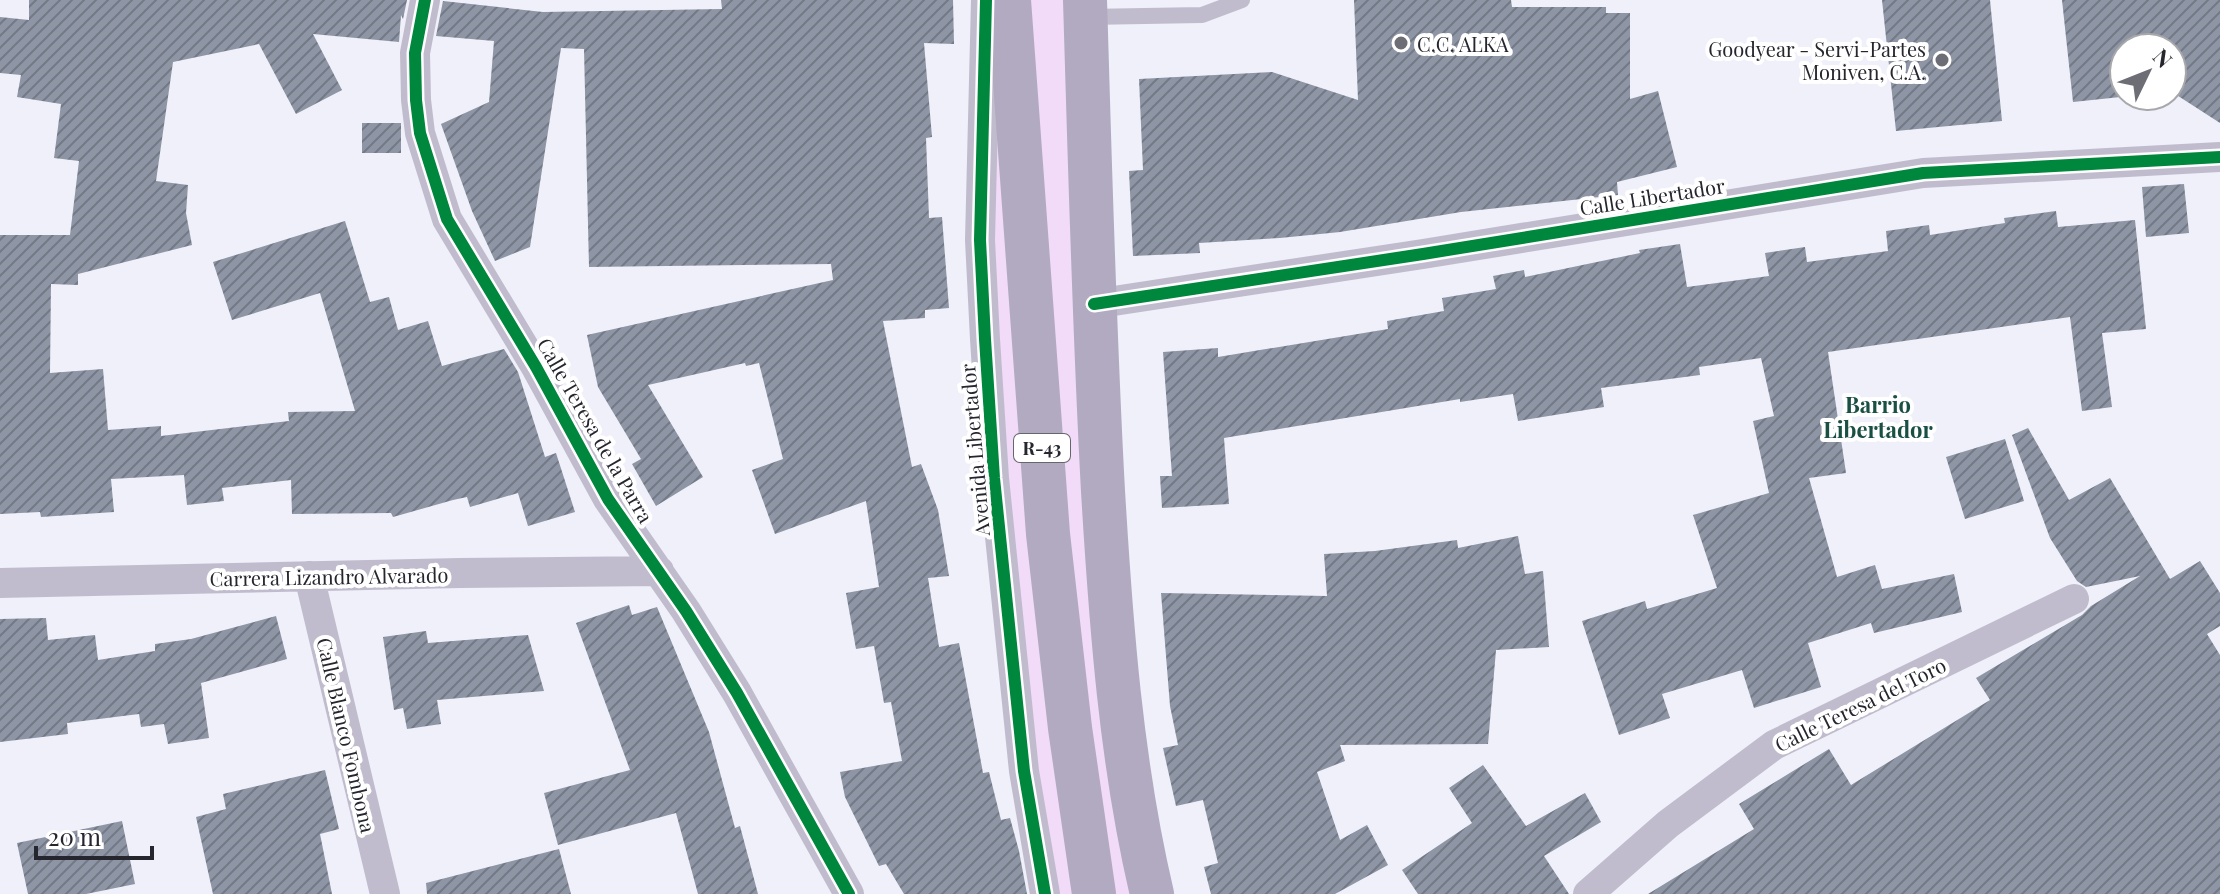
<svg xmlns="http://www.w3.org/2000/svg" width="2220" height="894" viewBox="0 0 2220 894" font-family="'Playfair Display',serif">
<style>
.grass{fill:#f1dbf9}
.building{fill:url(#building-hatch)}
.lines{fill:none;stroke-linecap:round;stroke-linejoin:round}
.service{stroke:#c1bccd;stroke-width:16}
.minor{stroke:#c1bccd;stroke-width:30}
.primary{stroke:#b2aac0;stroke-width:44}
.cycleway-casing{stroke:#fff;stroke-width:17}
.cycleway{stroke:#00873e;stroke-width:12}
.poi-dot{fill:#6c6d75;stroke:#fff;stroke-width:3}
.labels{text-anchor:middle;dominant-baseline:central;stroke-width:8;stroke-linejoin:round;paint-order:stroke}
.shield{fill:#fff;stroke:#66676d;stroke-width:2}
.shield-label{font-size:18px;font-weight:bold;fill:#25262e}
.poi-label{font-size:20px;fill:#25262e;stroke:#fff;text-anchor:start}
.street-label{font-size:20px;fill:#25262e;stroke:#fff}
.neighbourhood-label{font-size:22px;font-weight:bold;fill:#1a5044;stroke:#fff}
</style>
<defs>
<pattern id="building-hatch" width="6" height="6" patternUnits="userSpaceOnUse" patternTransform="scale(2)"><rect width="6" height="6" fill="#8e95a4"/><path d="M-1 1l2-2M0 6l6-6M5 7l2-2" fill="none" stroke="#747986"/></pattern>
</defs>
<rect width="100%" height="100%" fill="#eff0fa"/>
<path class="grass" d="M986,0H1085L1152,894H1045L994,478Z"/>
<path class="building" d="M29,0H407L403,19L401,15L399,42L313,34L342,90L296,114L259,44L173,62L156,181L188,185L186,213L192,245L78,274V285L51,284L50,373L103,369L108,430L161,426V436L289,421L288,412L355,411L320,293L232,320L213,262L345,221L370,302L389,297L398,330L428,321L442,366L504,349L518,372L545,457L556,453L575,512L528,526L518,493L470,507L467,497L453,500L393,517L391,513L292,514L291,480L222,488L224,501L187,505L184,475L111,479L114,512L41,517L40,512L0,514V235H70L79,161L54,158L61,104L17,97L21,75L0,73V17L29,20Z
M721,0H953L954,44L924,43L932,137L926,138L929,218L942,217L949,308L925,310V318L883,321L912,467L921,464L938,510L949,576L928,578L939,647L959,643L983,773L989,772L1001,820L1010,818L1019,851L1027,894H904L886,864L879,866L845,797L840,772L902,761L891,702L884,703L874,646L856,649L846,593L879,587L866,501L775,534L752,470L783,459L759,363L746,366L745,363L648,385L703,477L656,506L632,464L641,459L598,387L587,335L833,280L831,264L589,267L584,49L561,48L530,247L495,261L472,211L441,124L489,102L494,41L436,36L443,1L543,12L722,9Z
M1354,0H1511L1512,7H1606V13H1630V99L1658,91L1677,167L1617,182L1618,195L1461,212L1340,232L1280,238L1199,243L1200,253L1133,256L1129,171L1143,170L1139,79L1272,72L1358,100Z
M1882,0H1990L2002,121L1896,131Z
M2062,0H2220V123L2172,92V48H2124V96H2130L2073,102Z
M362,123H401V153H362Z
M2184,184L2189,233L2146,237L2142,187Z
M2056,211L2058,227L2135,220L2146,329L2102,333L2112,407L2082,411L2070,317L1828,352L1846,473L1809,478L1837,577L1875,565L1882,589L1954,574L1962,612L1874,633L1871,623L1808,643L1821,687L1754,708L1742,670L1662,694L1670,718L1619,735L1582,621L1645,601L1647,609L1717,588L1693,515L1769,493L1753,421L1774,416L1761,358L1699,367L1700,375L1601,388L1604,407L1518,421L1513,394L1460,402V399L1224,438L1229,504L1162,508L1160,476H1172L1163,352L1218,348V357L1388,329L1387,321L1444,311L1442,298L1496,289L1493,276L1524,270L1525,277L1640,253L1639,250L1680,244L1687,287L1769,276L1765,253L1805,247L1807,262L1888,251L1886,231L1929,225L1930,235L2005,223L2004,218Z
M2028,428L2069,500L2110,478L2170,579L2200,561L2220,593V626L2207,634L2220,655V894H1648L1754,829L1739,804L1829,749L1851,785L1990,700L1976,678L2082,615L2091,606L2140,576L2086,587L2077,581L2050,538L2012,435Z
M2005,439L2024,501L1965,519L1946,457Z
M1518,536L1525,574L1543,571L1549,647L1496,650L1488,744L1340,745L1345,761L1317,772L1340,840L1367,825L1388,865L1335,894H1211L1204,867L1218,863L1203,800L1176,806L1163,748L1178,745L1170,706L1161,593L1327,596L1324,554L1375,551L1457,540L1458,548Z
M629,605L632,615L657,607L709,732L735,828L740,826L758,894H698L676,813L558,845L544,793L630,770L576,623Z
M276,616L287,659L201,683L209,738L168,744L164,724L141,727L139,714L67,723L68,734L0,742V619L46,618L48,640L95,635L98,660L155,651V644L191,639Z
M426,631L428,643L528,635L544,691L437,700L441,724L407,729L403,708L394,710L383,637Z
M1483,765L1526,826L1585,793L1601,822L1544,856L1569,894H1418L1402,870L1472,823L1449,788Z
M325,770L339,829L320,834L332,894H213L196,817L226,809L223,794Z
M122,821L135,884L86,894H28L17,843Z
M559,849L571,894H427L426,883Z"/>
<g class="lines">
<path class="service" d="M1087,17L1202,15L1242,0"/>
<path class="minor" d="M425,0L415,53L416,100L420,133L447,219L536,367L608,499L686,611L737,693L849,894
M986,0L980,240L985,339L994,478L1024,771L1045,894
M1094,304L1423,254L1923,173L2220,157
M309,576L385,894
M0,583L460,573L659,571
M1588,894L1668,824L1774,745L2074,599"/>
<path class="primary" d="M1009,0L1048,534L1070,728L1094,894
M1085,0C1090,164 1094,327 1103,491C1111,625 1121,763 1152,894"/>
<g class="cycleway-casing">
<path id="cycleway" d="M425,0L415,53L416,100L420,133L447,219L536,367L608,499L686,611L737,693L849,894
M986,0L980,240L985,339L994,478L1024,771L1045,894
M1094,304L1423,254L1923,173L2220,157"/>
</g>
<use href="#cycleway" class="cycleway"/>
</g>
<g class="poi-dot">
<circle cx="1401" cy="43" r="8"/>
<circle cx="1942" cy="60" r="8"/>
</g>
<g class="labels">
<rect class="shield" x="1014" y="434" width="56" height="28" rx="6"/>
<g class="shield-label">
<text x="1042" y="448">R-43</text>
</g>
<g class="poi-label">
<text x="1417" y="43">C.C. ALKA</text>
<text x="1926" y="48" text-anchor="end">Goodyear - Servi-Partes<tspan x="1926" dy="23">Moniven, C.A.</tspan></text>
</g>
<g class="street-label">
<text transform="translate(1652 196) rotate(-9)">Calle Libertador</text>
<text transform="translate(596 430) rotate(60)">Calle Teresa de la Parra</text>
<text transform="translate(974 450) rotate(-95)">Avenida Libertador</text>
<text transform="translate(329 576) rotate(-1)">Carrera Lizandro Alvarado</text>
<text transform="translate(1860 704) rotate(-26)">Calle Teresa del Toro</text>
<text transform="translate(347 735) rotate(77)">Calle Blanco Fombona</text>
</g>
<g class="neighbourhood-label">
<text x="1878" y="404">Barrio<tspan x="1878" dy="25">Libertador</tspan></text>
</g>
</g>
<g transform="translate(2148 72) rotate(47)"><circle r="38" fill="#ffffff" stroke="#a8a8ab" stroke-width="2"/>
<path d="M0-6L14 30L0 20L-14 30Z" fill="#6c6d75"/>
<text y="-12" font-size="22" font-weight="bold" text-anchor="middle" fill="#25262e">N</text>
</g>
<path d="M36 846v12h116v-12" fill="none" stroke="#25262e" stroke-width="4"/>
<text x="48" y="846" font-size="24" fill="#25262e" stroke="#ffffff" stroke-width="6" paint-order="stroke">20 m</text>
</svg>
